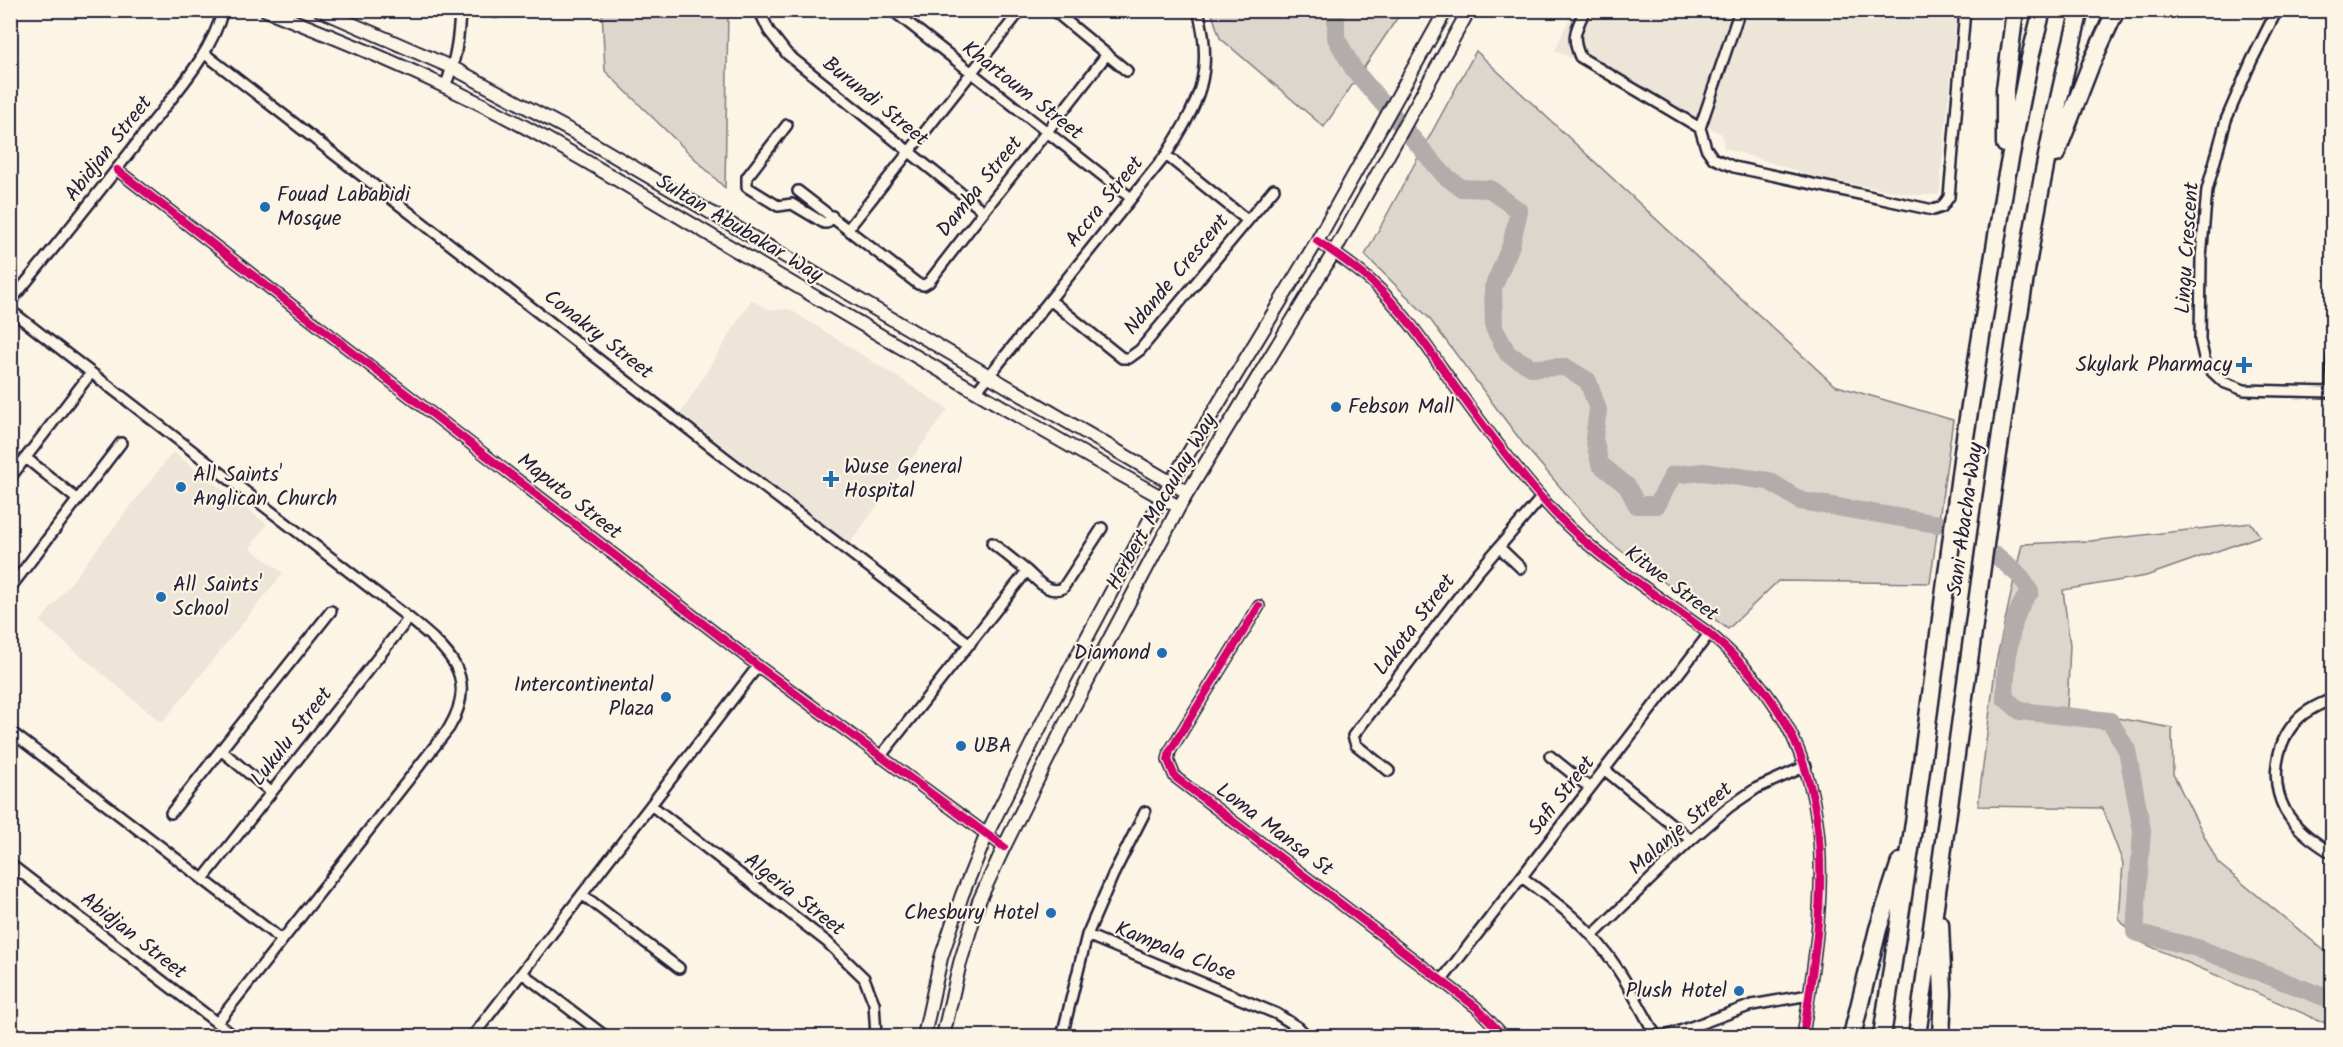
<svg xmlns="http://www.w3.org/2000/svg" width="2343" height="1047" viewBox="0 0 2343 1047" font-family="Kalam,sans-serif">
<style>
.built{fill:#ece5d8}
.green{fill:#dcd6cc;stroke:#7f7c84;stroke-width:1.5}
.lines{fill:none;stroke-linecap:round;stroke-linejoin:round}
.river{stroke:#b2adab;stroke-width:18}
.street-casing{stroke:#22223b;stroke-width:14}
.secondary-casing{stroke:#22223b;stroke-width:16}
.highway-casing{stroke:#22223b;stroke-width:21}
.street{stroke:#fcf5e5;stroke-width:9}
.secondary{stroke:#fcf5e5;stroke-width:12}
.highway{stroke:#fcf5e5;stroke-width:16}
.cycleway-casing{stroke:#fcf5e5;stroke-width:11}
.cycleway{stroke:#d6006c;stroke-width:8}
.poi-dot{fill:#1f6fb2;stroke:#fcf5e5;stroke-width:2}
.labels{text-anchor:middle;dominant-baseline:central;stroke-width:4.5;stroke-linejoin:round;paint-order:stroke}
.street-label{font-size:21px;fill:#22223b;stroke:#fcf5e5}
.poi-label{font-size:21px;fill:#22223b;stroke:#fcf5e5;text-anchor:start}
</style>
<rect width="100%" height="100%" fill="#fcf5e5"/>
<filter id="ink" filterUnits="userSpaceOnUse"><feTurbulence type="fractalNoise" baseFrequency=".0167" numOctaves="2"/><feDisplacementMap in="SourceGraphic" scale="12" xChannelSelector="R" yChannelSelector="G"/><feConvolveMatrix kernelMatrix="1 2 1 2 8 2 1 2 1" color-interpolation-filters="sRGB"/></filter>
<g filter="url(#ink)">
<path class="built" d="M1573,11H1957L1939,195H1917L1823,179L1724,148L1722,134L1555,50Z
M751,300L770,310L789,309L948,409L849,544L681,413Z
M173,452L267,524L250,548L283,573L162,723L40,622Z"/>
<path class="green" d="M602,11H728L725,188L605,71Z
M1211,11V10L1402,11L1324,127L1220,38Z
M1476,51L1834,385L1953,420L1930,583L1778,581L1728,629L1604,538L1524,445L1429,318L1365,255Z
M2251,523L2260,536L2146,576L2063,590L2070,645L2067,709L2172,728L2173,774L2218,863L2332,957V1026L2138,941L2119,919L2123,863L2102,808L1978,806L1996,662L2022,544L2090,541Z"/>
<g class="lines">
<path class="river" d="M1336,10V38L1354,70L1444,175L1461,188L1490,189L1519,211L1511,245L1493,288L1494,328L1508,354L1533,368L1565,367L1588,381L1598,410L1594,438L1600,464L1627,486L1637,505H1657L1673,475L1703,472L1769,481L1801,501L1938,524
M1997,556L2021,577L2030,592C2008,616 2006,666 2005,698L2020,711L2110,721L2127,750L2142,830L2135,932L2197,948L2332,1000"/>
<g class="street-casing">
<path id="street" d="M495,10L496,12
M759,10L769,31L787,54L982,210
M892,10L1131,198
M1053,10L1127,71
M1585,10C1576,30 1571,36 1580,57L1700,128
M1740,10L1700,128L1706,148L1713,158L1734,167L1933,210L1942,207L1949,197L1965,10
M2277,10L2251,62L2226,120L2207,190L2201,258L2200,340L2206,366L2223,382L2244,390L2332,392
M205,54L727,459L970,644
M445,86C456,62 459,37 460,10
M787,125L747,177V187L778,206L792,204L824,223H827L832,216
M1166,155L1247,220
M117,170L758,666L1004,847
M798,191L918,284L924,285L929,282C987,205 1049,131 1107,54
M848,229L1021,10
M1317,241C1336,254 1356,267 1373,283C1403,310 1428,348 1451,381C1479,420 1509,460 1540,496C1585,551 1650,590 1707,632C1725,646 1742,664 1757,681C1844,786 1822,912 1803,1036
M1050,300L1122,358H1129L1140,350L1274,189
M10,302C58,243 107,183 153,122C180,87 211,54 223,10
M10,310L409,618C448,650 480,676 449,728L217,1023
M976,392L1166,155C1198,104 1215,73 1198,10
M2331,392L2332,357
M26,458L78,500
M10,478L91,373
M1499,547L1521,568
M1027,571C1037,580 1048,595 1063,588L1102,528
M10,588L121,443
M1259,606L1170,751L1168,760L1175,777L1476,1007L1504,1036
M2332,699C2320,704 2306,710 2297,720C2275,744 2270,782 2285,810C2295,828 2315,843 2332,853
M10,731L282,940
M222,751L271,792
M1550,756L1590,788
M880,757L1027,571L992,543
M1605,770L1691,840
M1389,771L1356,745L1353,736L1476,574L1541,498
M651,805L827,942L864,978L874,1003L876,1036
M171,813L331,611
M10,864L234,1036
M1522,877C1546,896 1573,914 1594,938C1620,967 1637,1002 1656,1036
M203,879L409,618
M583,895L679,968
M1087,935L1277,1014L1299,1028L1307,1036
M1592,936L1691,840L1729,807L1757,788L1806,766
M522,973L605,1036
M1442,980L1709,634
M473,1036L758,666
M1062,1036L1087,935L1113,875L1145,812
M1666,1036L1752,1005L1809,995"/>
</g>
<g class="secondary-casing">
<path id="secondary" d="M266,10C326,34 386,58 444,86C542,132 634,190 727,245C877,333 1026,423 1179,507
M320,10L453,68L575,133L1187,492
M924,1036L941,958L962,895L986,836L1052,703L1162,497L1317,241L1446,10
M943,1036L960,963L979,901L1004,847L1071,712L1179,507L1334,252L1469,10"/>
</g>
<g class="highway-casing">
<path id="highway" d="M2005,144V89L2015,10
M2056,154L2091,64L2116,10
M1940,924L1943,994L1941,1036
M1852,1036L1878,929L1900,862
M1882,1036L1915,816L1965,437L2006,179L2030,58L2042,10
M1917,1036C1940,868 1964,699 1987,530C2012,356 2036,181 2080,10"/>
</g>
<use href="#street" class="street"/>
<use href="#secondary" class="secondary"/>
<use href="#highway" class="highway"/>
<g class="cycleway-casing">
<path id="cycleway" d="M117,170L758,666L1004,847
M1317,241C1336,254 1356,267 1373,283C1403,310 1428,348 1451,381C1479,420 1509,460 1540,496C1585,551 1650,590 1707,632C1725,646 1742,664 1757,681C1844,786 1822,912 1803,1036
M1259,606L1170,751L1168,760L1175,777L1476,1007L1504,1036"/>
</g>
<use href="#cycleway" class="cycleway"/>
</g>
</g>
<g class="poi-dot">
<circle cx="265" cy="207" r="6"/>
<path d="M2241 356h6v6h6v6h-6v6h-6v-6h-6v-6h6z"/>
<circle cx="1336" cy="407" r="6"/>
<path d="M828 470h6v6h6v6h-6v6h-6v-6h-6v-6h6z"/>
<circle cx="181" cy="487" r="6"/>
<circle cx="161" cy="597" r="6"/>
<circle cx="1162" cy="653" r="6"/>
<circle cx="666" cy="697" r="6"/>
<circle cx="961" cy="746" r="6"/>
<circle cx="1051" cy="913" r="6"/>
<circle cx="1739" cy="991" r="6"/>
</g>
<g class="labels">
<g class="street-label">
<text transform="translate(1022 91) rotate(38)">Khartoum Street</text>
<text transform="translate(875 102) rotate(39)">Burundi Street</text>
<text transform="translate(109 149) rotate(-52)">Abidjan Street</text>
<text transform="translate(980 187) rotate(-51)">Damba Street</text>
<text transform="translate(1105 202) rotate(-51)">Accra Street</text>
<text transform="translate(739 229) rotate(31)">Sultan Abubakar Way</text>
<text transform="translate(2188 248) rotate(-86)">Lingu Crescent</text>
<text transform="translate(1177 275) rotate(-50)">Ndande Crescent</text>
<text transform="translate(598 335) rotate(38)">Conakry Street</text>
<text transform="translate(569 497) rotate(38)">Maputo Street</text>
<text transform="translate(1162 502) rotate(-60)">Herbert Macaulay Way</text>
<text transform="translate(1966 519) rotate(-82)">Sani Abacha Way</text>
<text transform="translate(1671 584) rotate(37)">Kitwe Street</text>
<text transform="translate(1415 625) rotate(-53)">Lakota Street</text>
<text transform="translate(292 737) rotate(-52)">Lukulu Street</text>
<text transform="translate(1562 796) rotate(-52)">Safi Street</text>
<text transform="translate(1681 829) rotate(-41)">Malanje Street</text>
<text transform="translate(1274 830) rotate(37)">Loma Mansa St</text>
<text transform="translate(794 895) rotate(38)">Algeria Street</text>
<text transform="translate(133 936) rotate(38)">Abidjan Street</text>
<text transform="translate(1175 952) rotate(22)">Kampala Close</text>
</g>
<g class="poi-label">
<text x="277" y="195">Fouad Lababidi<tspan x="277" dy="24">Mosque</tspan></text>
<text x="2232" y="365" text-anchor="end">Skylark Pharmacy</text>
<text x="1348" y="407">Febson Mall</text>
<text x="844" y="467">Wuse General<tspan x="844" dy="24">Hospital</tspan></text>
<text x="193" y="475">All Saints'<tspan x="193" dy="24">Anglican Church</tspan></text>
<text x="173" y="585">All Saints'<tspan x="173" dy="24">School</tspan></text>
<text x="1150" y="653" text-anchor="end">Diamond</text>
<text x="654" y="685" text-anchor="end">Intercontinental<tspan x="654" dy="24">Plaza</tspan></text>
<text x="973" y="746">UBA</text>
<text x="1039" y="913" text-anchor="end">Chesbury Hotel</text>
<text x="1727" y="991" text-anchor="end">Plush Hotel</text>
</g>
</g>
<rect width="2343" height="1047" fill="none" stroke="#fcf5e5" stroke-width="36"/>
<rect x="18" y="18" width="2307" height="1011" fill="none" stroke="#22223b" stroke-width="2" filter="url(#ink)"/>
</svg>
